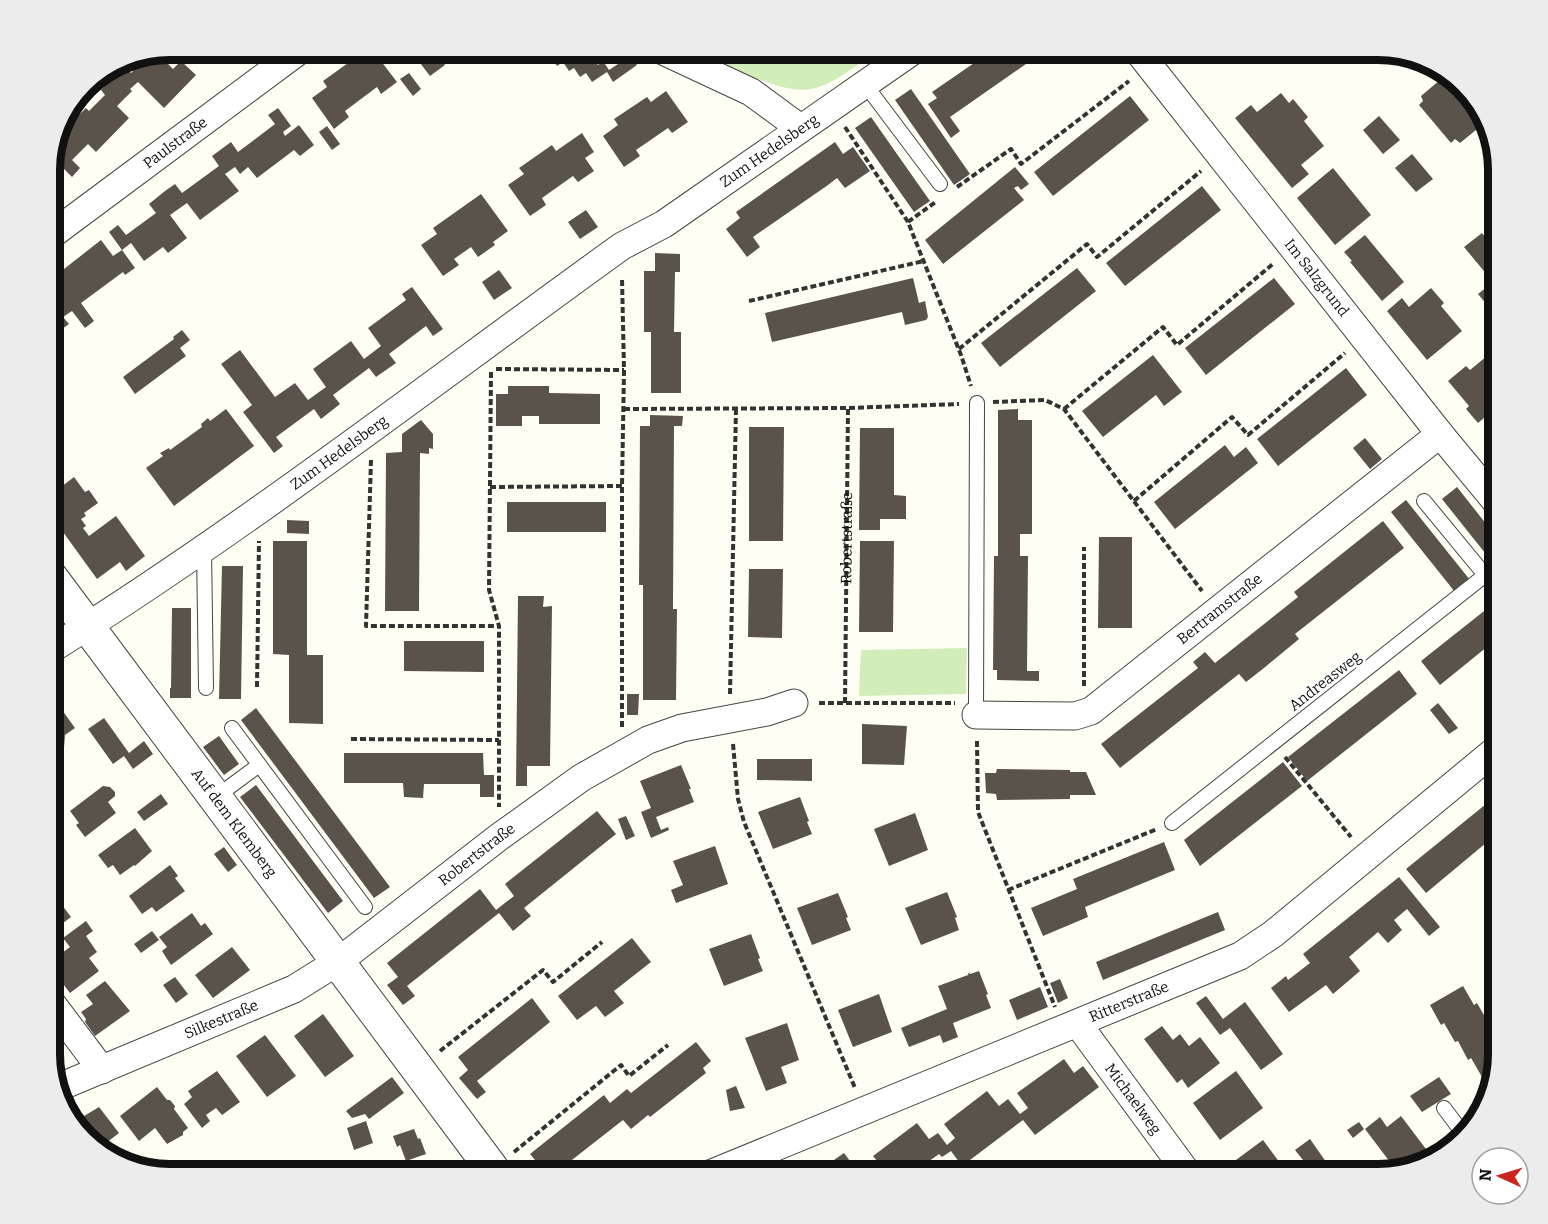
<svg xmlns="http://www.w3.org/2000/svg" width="1548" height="1224" viewBox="0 0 1548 1224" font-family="Bitter,serif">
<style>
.green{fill:#d0edba}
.cemetery{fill:#d6e4c2}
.building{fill:#5a534c}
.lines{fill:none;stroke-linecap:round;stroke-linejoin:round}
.service-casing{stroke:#444;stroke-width:16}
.minor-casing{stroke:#444;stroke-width:29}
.tertiary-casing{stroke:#444;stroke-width:35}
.path{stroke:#333;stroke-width:4;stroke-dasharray:6 3;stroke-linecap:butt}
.service{stroke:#fff;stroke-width:14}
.minor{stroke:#fff;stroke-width:27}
.tertiary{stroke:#fff;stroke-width:33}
.labels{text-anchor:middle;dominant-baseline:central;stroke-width:6;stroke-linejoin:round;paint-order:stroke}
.street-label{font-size:15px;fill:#111;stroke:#fff}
.rim{fill:none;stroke:#111;stroke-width:8}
</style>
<rect width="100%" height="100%" fill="#fffef4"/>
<path class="green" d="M737,50H878C858,64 836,84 811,89C788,94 753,76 731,69Z
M967,648L966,694L859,696L861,650Z"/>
<path class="cemetery" d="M689,50H737L731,69Z"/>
<path class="building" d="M410,50H454L441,59L445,65L430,76Z
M561,50H571L574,54L580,50L586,59L591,56L598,65L603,61L609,70L630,56L637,65L613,82L607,72L592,82L586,73L580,77L574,68L569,71L563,62L557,66L551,57Z
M993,50H1046L950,117L960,131L951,138L928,104L937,98L932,92Z
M156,52L173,69L181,61L196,75L164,108L138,82L130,89L132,91L117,106L129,118L96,152L88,144L72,160L80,168L72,177L56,161L64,154L55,144L59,127L65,121L69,125L86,108L89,111L105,95L101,90L124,66L131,73L151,53Z
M374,52L397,82L381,94L377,87L345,111L349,117L334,129L312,98L327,87L323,81L355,58L359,63Z
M409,73L421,89L413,96L400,79Z
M1447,74L1457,79L1487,121L1460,143L1455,139L1451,143L1419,105L1423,101L1421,96Z
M911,89L970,174L954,185L895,100Z
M666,91L688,122L672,133L668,128L636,150L640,156L624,167L603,136L618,125L614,119L647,97L651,102Z
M1281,93L1289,103L1293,99L1308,117L1304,121L1324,146L1301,165L1309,174L1292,188L1235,118L1251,105L1257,112Z
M1130,96L1149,120L1053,196L1034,172Z
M278,108L291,126L283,132L285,136L299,125L314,145L300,156L294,150L257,178L248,167L240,174L235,167L225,174L239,191L200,220L187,203L170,215L187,238L168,253L163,247L144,261L131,243L122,250L135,268L125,275L123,272L81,303L94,321L85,328L72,311L63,317L69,324L50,338V280L101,240L113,256L122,250L109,232L118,225L126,235L156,213L149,204L165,191L175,184L182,193L219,166L212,156L231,142L238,152L275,124L268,115Z
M1379,116L1400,140L1383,154L1363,130Z
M871,117L930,201L914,212L855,128Z
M327,126L340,144L332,150L319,132Z
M582,133L594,152L585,158L594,171L578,182L573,176L542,198L546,205L530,216L508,185L524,174L519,168L552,145L556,151Z
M835,142L843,154L853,147L870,171L845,188L837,178L828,185L753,237L760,247L747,257L726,229L740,218L736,212Z
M1412,154L1433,179L1416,192L1395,168Z
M1015,167L1029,184L1021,190L1018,186L1014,188L1024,200L943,264L925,240Z
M1333,168L1371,215L1335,245L1297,198Z
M50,170L60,181L50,191Z
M1202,186L1221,210L1125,286L1106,263Z
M481,194L508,231L493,242L495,245L478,257L471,247L454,259L459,265L443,276L421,245L437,234L433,228Z
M586,210L598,227L580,239L568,222Z
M1482,233L1498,254V326L1493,320L1497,317L1478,294L1493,282L1464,247Z
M1365,235L1404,282L1382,301L1350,262L1352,261L1344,252Z
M655,253L680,254V272H675L674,332H681V393H651V332H644V271H655Z
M1077,268L1096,291L1000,367L981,343Z
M499,270L512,288L494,300L482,282Z
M913,278L919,303L925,301L928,317L926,320L905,325L902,312L772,342L765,313Z
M1274,278L1295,304L1206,375L1185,348Z
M412,287L443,329L433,336L426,326L389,354L396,363L376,377L369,368L333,395L340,404L321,419L314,409L276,437L283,446L274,453L243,412L252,405L221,364L240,350L275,397L295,383L308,400L326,387L313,369L351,341L364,359L381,346L368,328L406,300L402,294Z
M1431,288L1444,303L1441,306L1462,331L1427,360L1387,311L1402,298L1409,307Z
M182,330L190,340L180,348L186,356L135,394L123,377L174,339L173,337Z
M1153,355L1182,392L1164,406L1156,395L1103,437L1082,411Z
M1487,356L1498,370V406L1478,423L1466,409L1469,406L1448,381L1466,366L1470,370Z
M1346,368L1367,395L1278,466L1257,439Z
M508,386H549V393L600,394V424H539V416H522V426H496V394H508Z
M226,409L254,446L174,506L146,468L163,456L160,453L169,448L170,450L202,427L201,424L208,418L210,421Z
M1018,409V420H1032V534H1020V556H1028L1027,671H1039V681L997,680V670H993L994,556H998V410Z
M650,415L683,416L682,426H674L673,609H677L676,700H643V585H639L640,426H650Z
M421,420L433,434V449L429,448V454L420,453L419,611H385L386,453L402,452V434Z
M1498,425V444L1489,433Z
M749,427H784L783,541H749Z
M860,428H894V495L906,496V519H880V530H859Z
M1365,438L1382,459L1370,469L1353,448Z
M52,442L64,459L50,470V444Z
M1225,445L1234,457L1246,447L1258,463L1175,529L1154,502Z
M74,477L85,492L89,490L98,503L84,513L86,516L81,519L86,526L83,528L89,536L116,516L145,556L126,571L120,562L97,579L50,514V481L57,490Z
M1457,487L1498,539V558L1493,563L1442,499Z
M1406,500L1470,580L1455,592L1391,512Z
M507,502H606V532H507Z
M287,520L309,521V534L287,533Z
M1383,521L1404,548L1295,634L1299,639L1264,668L1246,682L1239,674L1120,768L1101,744L1198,668L1193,662L1205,652L1215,663L1298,597L1294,592Z
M1099,537H1132V628H1098Z
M273,541H307V655H323V724L289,723V655L273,654Z
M860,541H894L893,632H859Z
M222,566H243L241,699H219Z
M749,569H783L782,638L748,637Z
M518,596H544L543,607L552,606L550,766H527V786H516Z
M1498,600V638L1440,685L1421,661Z
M172,608H191V698H170V688H171Z
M404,641H484V672L404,671Z
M1399,670L1417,694L1307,781L1288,757Z
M1498,680V697L1490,686Z
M50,693L75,728L65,735L64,748L57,752L52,745L50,747Z
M627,694H639L638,715H627Z
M1438,703L1458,728L1449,734L1430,710Z
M256,708L390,887L374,898L241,720Z
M104,718L129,753L144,741L153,754L133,769L124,756L113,764L88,729Z
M862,724L907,726L904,765L862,764Z
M219,736L239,764L224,775L203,747Z
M344,753H483L484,775H494V797H480V784H424L423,798L404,797L403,783H344Z
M757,759H812V781L757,780Z
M1283,762L1302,786L1200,866L1184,840Z
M681,765L691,789H689L694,802L656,817L661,830L668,827L669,830L651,838L641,812L651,808L640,781Z
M997,769L1070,770V772H1086L1096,795H1070V799L997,800L996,794L986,793L985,773H996Z
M256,785L343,901L328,913L240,797Z
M103,786L110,787L115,792V796L108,802L116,813L85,837L76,825L79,823L70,811Z
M161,794L168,804L144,821L137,812Z
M50,796L58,807L50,813Z
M800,797L809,821L807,822L812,834L773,849L758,812Z
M1486,804L1491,810L1498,804V833L1426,893L1406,869Z
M597,811L616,834L524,908L531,916L513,931L499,913L407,986L415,996L403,1005L387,985L398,977L387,963L480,889L496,910L514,896L505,884Z
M915,813L928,850L889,866L874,829Z
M626,816L635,836L626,840L618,819Z
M135,828L152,851L135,866L134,865L120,875L113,865L108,868L98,855Z
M1164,842L1175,870L1085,907L1088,917L1043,936L1031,908L1077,889L1073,879Z
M715,846L728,884L676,903L671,890L683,885L673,861Z
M224,847L237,865L228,872L214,854Z
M50,864L62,880L50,888Z
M170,865L178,876L175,878L185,891L156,912L152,907L142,914L129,896Z
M1399,877L1440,927L1429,936L1407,909L1394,920L1402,930L1388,943L1378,932L1349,957L1360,971L1333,994L1326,985L1289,1012L1271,988L1286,976L1288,980L1310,963L1303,954Z
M50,889L71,917L50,933Z
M947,892L957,917L955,918L959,930L921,945L905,908Z
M838,893L848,917L846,918L851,930L812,945L797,908Z
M1218,912L1225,930L1103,980L1096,962Z
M192,913L201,926L205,923L213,934L171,965L162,951L167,947L159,937Z
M86,921L93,931L86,936L97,952L89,958L99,971L70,993L57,976H50V962L70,947L63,938Z
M152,931L159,940L141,953L134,944Z
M751,934L760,958L758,959L763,971L724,986L709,949Z
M632,938L651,962L614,991L624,1003L605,1017L596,1006L577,1020L558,996Z
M232,947L250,970L213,998L195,975Z
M979,971L988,994L986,995L991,1008L953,1023L958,1037L943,1043L940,1035L909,1047L901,1028L947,1009L938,986L968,975L969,972L970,974Z
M175,977L188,994L176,1003L163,985Z
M1060,979L1068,998L1058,1003L1050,983Z
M105,981L130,1011L95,1036L85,1022L86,1019L81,1012L93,1004L86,995Z
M1463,986L1474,1005L1477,1003L1488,1022L1491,1021L1498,1034V1054L1493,1088L1485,1075L1482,1077L1471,1058L1468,1060L1458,1041L1455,1042L1444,1023L1441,1025L1430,1005Z
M1040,987L1048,1007L1017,1020L1009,1000Z
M879,994L892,1032L853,1047L838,1010Z
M1206,996L1223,1019L1245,1002L1283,1054L1261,1070L1230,1028L1220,1035L1196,1003Z
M532,998L550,1022L477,1081L486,1092L477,1099L459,1078L468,1070L458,1057Z
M323,1014L354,1056L325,1077L294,1036Z
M787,1023L799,1060L781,1067L787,1083L766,1091L745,1038Z
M1162,1026L1173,1040L1180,1034L1189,1046L1200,1037L1220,1063L1188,1088L1182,1079L1177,1083L1144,1039Z
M265,1035L296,1076L267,1097L236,1056Z
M696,1042L711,1061L703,1068L706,1073L650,1117L648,1115L631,1129L623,1120L554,1174H540L544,1171L530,1154L604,1095L610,1103L627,1089L631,1093Z
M1064,1059L1074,1073L1083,1066L1099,1087L1035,1135L1023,1120L962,1166L951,1151L942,1157L939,1154L911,1174H883L886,1172L873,1156L917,1123L929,1139L938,1133L947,1145L955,1138L944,1124L987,1091L999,1106L1008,1099L1020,1114L1028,1108L1017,1093Z
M217,1071L240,1102L222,1115L216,1108L206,1115L210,1121L202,1128L184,1104L192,1097L188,1091Z
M1236,1071L1263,1108L1220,1140L1193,1103Z
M392,1077L404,1093L369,1119L365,1114L352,1118L346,1111Z
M1439,1077L1451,1094L1422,1112L1410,1096Z
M736,1086L745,1108L730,1111L726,1090Z
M157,1087L167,1100H170L175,1106L174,1109L188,1128L183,1132V1135L167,1144L155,1128L139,1141L120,1116Z
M99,1107L119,1133L106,1143L110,1149L105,1153L91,1145L74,1122Z
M1401,1116L1429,1153L1415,1163L1416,1165L1396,1170L1365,1129L1380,1117L1387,1127Z
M366,1121L373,1143L354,1150L347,1128Z
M1359,1122L1364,1129L1353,1138L1347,1130Z
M414,1129L418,1139L420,1138L426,1154L406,1161L400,1145L397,1147L393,1136Z
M1310,1139L1324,1159L1336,1174H1314L1295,1150Z
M1263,1140L1286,1171L1282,1174H1224L1221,1171Z
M844,1153L856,1169L864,1163L873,1174H814Z
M1144,1160L1155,1174H1125Z
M449,1167L456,1174H439Z"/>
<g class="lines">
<g class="service-casing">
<path id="service" d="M864,83L940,184
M1424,501L1485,575
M204,548L206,688
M976,715L977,403
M232,728L365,907
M216,797L259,765
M1172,823L1498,565
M1444,1108L1465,1136"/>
</g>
<g class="minor-casing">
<g id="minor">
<path d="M661,50L751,92L800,128"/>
<path id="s2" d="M1137,50L1440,434L1498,504"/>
<path id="s3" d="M50,236L300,50"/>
<path id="s4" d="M50,650C248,526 433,382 622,246L664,224L914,50"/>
<path id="s5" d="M976,715L1075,716L1091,711L1440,434"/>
<path d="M50,1001L102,1070"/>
<path id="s6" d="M1078,1024L1188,1174"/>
<path id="s7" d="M57,1088L294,989L339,961L499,837L581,778L648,740L682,728L767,712L794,703"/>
<path id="s8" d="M710,1174L1240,956L1273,934L1498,748"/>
</g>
</g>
<g class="tertiary-casing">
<g id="tertiary">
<path id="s9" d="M50,576L496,1174"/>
</g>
</g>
<g class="path">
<path d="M845,127L908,222L961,355L971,386"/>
<path d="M957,187L1011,149L1021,164L1129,81"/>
<path d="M908,222L937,201"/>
<path d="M749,301L924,261"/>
<path d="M959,349L1087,244L1097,257L1201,171"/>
<path d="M496,369L624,370"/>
<path d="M491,372L489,590L499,626V807"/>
<path d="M993,402L1045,400L1064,409L1202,591"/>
<path d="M624,409L848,408L959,404"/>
<path d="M1064,409L1163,327L1177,345L1274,263"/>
<path d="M371,460L366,626H499"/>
<path d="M490,487L622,486"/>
<path d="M1134,501L1232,417L1248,435L1345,353"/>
<path d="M1084,686V547"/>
<path d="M257,687L259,541"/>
<path d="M730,694L736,408"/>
<path d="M819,703H955"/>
<path id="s1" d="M845,703L848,408"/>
<path d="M622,727V486L624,370L622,278"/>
<path d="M351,739L499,740"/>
<path d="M977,741L978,812L1055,1007"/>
<path d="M733,744L738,799L744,822L855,1088"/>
<path d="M1285,757L1351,837"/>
<path d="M1008,890L1157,829"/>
<path d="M1491,999L1498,1008"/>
<path d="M440,1051L543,970L553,982L602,942"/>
<path d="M514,1152L621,1065L629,1076L668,1045"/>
</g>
<use href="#service" class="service"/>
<use href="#minor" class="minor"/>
<use href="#tertiary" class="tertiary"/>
</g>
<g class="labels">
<g class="street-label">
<text stroke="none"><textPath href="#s3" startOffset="156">Paulstraße</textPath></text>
<text stroke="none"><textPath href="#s4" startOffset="876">Zum Hedelsberg</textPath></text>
<text stroke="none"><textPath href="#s2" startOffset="290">Im Salzgrund</textPath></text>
<text stroke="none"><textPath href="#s4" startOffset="350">Zum Hedelsberg</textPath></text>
<text stroke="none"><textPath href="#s1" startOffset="165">Robertstraße</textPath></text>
<text stroke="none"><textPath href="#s5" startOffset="280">Bertramstraße</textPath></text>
<text transform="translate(1325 681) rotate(-38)">Andreasweg</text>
<text stroke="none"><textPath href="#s9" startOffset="308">Auf dem Klemberg</textPath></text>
<text stroke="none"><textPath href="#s7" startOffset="484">Robertstraße</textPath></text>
<text stroke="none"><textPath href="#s8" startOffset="453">Ritterstraße</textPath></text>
<text stroke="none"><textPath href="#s7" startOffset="178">Silkestraße</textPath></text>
<text stroke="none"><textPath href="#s6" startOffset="93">Michaelweg</textPath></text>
</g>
</g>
<path d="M0 0H1548V1224H0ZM170 60H1378A110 110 0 0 1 1488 170V1054A110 110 0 0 1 1378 1164H170A110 110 0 0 1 60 1054V170A110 110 0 0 1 170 60Z" fill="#ececec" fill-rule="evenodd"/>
<path class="rim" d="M170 60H1378A110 110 0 0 1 1488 170V1054A110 110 0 0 1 1378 1164H170A110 110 0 0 1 60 1054V170A110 110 0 0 1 170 60Z"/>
<g transform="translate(1500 1176) rotate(274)"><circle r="28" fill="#ffffff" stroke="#a0a0a0" stroke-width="1.5"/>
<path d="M0-4.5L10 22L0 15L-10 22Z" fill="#cb251e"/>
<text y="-9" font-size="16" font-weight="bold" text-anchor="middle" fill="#111111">N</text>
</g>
</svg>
